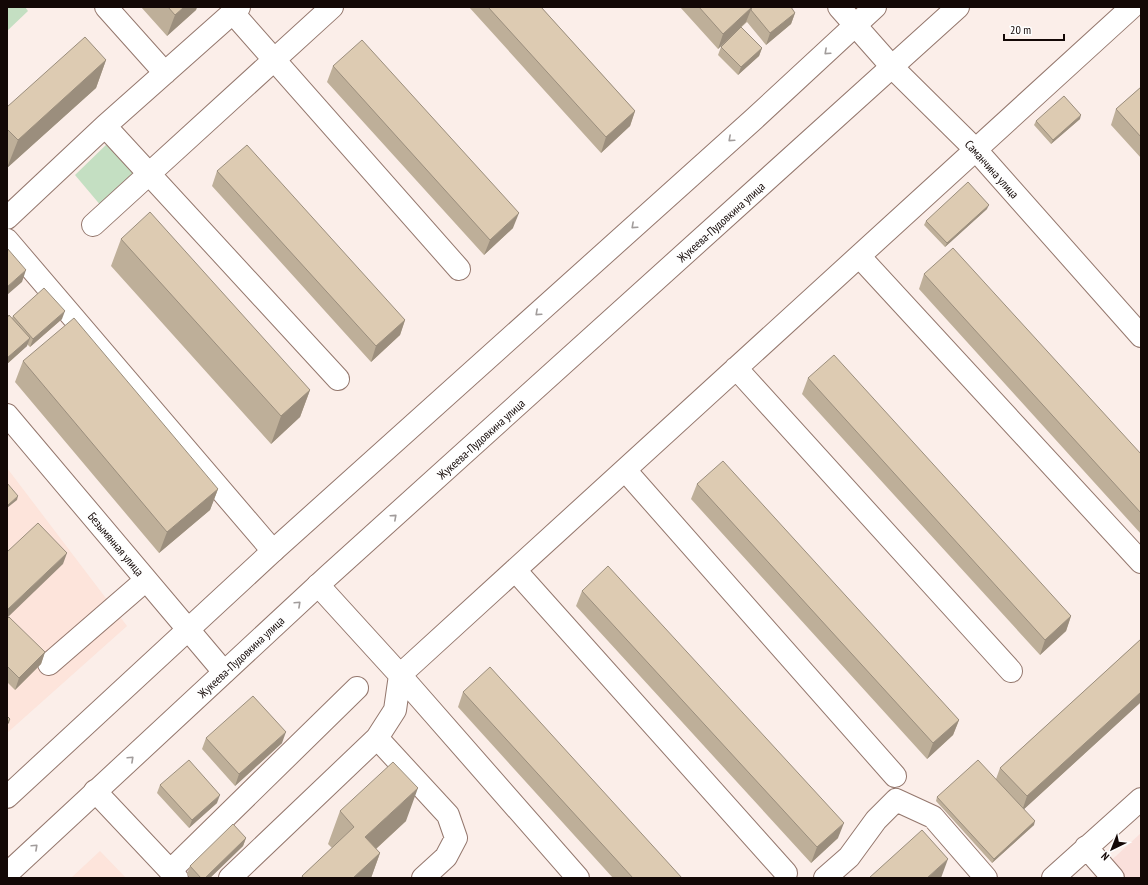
<svg xmlns="http://www.w3.org/2000/svg" width="1148" height="885" viewBox="0 0 1148 885" font-family="'PT Sans Narrow',sans-serif">
<style>
.built{fill:#fde4db}
.education{fill:#fae0db}
.green{fill:#c4dfc2}
.lines{fill:none;stroke-linecap:round;stroke-linejoin:round}
.minor-casing{stroke:#94776d;stroke-width:24}
.major-casing{stroke:#94776d;stroke-width:24}
.minor{stroke:#fff;stroke-width:22}
.major{stroke:#fff;stroke-width:22}
.wall{fill:#beaf99}
.shaded-wall{fill:#9b8e7d}
.building{fill:#ddcbb2;stroke:#9b8e7d}
.oneway{stroke:#a19c9b}
.labels{text-anchor:middle;dominant-baseline:central;stroke-width:3.5;stroke-linejoin:round;paint-order:stroke}
.street-label{font-size:12px;fill:#130806;stroke:#fefefe}
</style>
<rect width="100%" height="100%" fill="#fbeee9"/>
<path class="built" d="M7,468L127,626L7,733Z
M100,851L126,878H71Z"/>
<path class="education" d="M1141,833V878H1092Z"/>
<path class="green" d="M7,7H25L28,11L7,31Z
M109,142L137,172L102,207L75,175Z"/>
<g class="lines">
<g class="minor-casing">
<path id="minor" d="M106,7L165,73
M839,7L893,68L976,150L1141,336
M233,13L459,269
M105,126L338,379
M7,218L105,126L239,7
M93,225L332,7
M7,240L273,551
M859,256L1141,562
M736,368L1011,671
M7,415L224,672
M625,470L895,776
M515,570L786,873
M318,585L400,675L578,878
M49,664L146,580
M377,738L448,815L456,838L446,857L423,878
M95,791L177,878
M1086,847L1113,878
M170,871L357,688
M230,878L377,738L395,710L400,675L1132,7
M825,878L849,857L876,820L896,800L933,817L986,878
M1053,878L1141,799"/>
</g>
<g class="major-casing">
<path id="major" d="M7,797L273,551L754,119L875,7
M7,874L328,576L958,7"/>
</g>
<use href="#minor" class="minor"/>
<use href="#major" class="major"/>
</g>
<path class="wall" d="M141,7H197L196,10L167,36Z
M469,7H541L635,111L630,126L601,153Z
M680,7H791L795,13L791,24L766,45L747,22L718,49Z
M721,47L762,48L759,56L738,75L718,55Z
M106,60L96,88L7,168V107Z
M333,66L513,228L484,255L327,82Z
M1141,87V158L1111,125L1116,109Z
M1080,119L1051,144L1034,125L1036,121Z
M217,171L405,320L400,335L371,362L212,186Z
M987,209L945,247L924,225L926,221Z
M121,239L310,390L300,417L271,444L111,266Z
M924,274L1141,454V534L919,289Z
M13,316L62,319L30,347L27,344V346L7,364V318H12Z
M23,361L218,489L210,510L159,553L15,382Z
M808,378L1071,616L1066,631L1040,655L802,394Z
M697,484L959,720L953,735L927,759L691,499Z
M582,591L838,838L811,863L576,606Z
M7,619L45,652L41,664L15,690L7,682Z
M1141,639V702L1024,809L1034,825L992,863L936,801L937,797L996,779L1000,768Z
M463,692L682,878H613L458,707Z
M206,738L282,743L235,786L202,749Z
M160,785L217,803L189,828L157,793Z
M340,811L406,821L376,849L380,853L371,878H301L302,876L332,848L328,844Z
M246,838L243,846L210,878H190L187,874L190,866Z"/>
<path class="shaded-wall" d="M184,7H197L196,10L167,36L175,15Z
M752,7L746,22L718,49L723,34Z
M795,13L791,24L766,45L770,33Z
M762,48L759,56L738,75L741,67Z
M106,60L96,88L7,168L18,140Z
M635,111L630,126L601,153L606,137Z
M1081,115L1080,119L1051,144L1053,140Z
M989,205L987,209L945,247L947,243Z
M519,213L513,228L484,255L490,240Z
M26,270L22,282L7,295V287Z
M65,311L62,319L30,347L33,339Z
M405,320L400,335L371,362L376,346Z
M30,338L27,346L7,364V358Z
M310,390L300,417L271,444L281,416Z
M218,489L210,510L159,553L167,532Z
M18,496L17,500L7,508V506Z
M67,553L63,564L7,618V610Z
M1071,616L1066,631L1040,655L1045,640Z
M45,652L41,664L15,690L19,678Z
M1141,692V702L1022,811L1027,796Z
M10,719L9,723L7,725V723Z
M959,720L953,735L927,759L933,743Z
M286,732L282,743L235,786L239,774Z
M418,788L406,821L353,870L365,837Z
M220,795L217,803L189,828L192,820Z
M1035,821L1034,825L992,863L994,859Z
M844,823L838,838L811,863L817,847Z
M246,838L243,846L210,878H205Z
M380,853L371,878H353Z
M948,859L941,878H927Z"/>
<path class="building" d="M168,7H184L175,15Z
M488,7H541L635,111L606,137Z
M699,7H752L723,34Z
M752,7H791L795,13L770,33L751,10Z
M741,27L762,48L741,67L721,47Z
M85,37L106,60L18,140L7,129V107Z
M362,40L519,213L490,240L333,66Z
M1141,87V137L1116,109Z
M1064,96L1081,115L1053,140L1036,121Z
M247,145L405,320L376,346L217,171Z
M968,182L989,205L947,243L926,221Z
M150,212L310,390L281,416L121,239Z
M7,248L26,270L7,287Z
M953,248L1141,454V513L924,274Z
M44,288L65,311L33,339L13,316Z
M9,315L30,338L7,358V318Z
M74,318L218,489L167,532L23,361Z
M834,355L1071,616L1045,640L808,378Z
M723,461L959,720L933,743L697,484Z
M7,483L18,496L7,506Z
M38,523L67,553L7,610V552Z
M608,566L844,823L817,847L582,591Z
M9,617L45,652L19,678L7,666V619Z
M1141,639V692L1027,796L1000,768Z
M490,667L682,878H633L463,692Z
M253,696L286,732L239,774L206,738Z
M7,716L10,719L7,723Z
M189,760L220,795L192,820L160,785Z
M978,760L1035,821L994,859L937,797Z
M393,762L418,788L365,837L380,853L353,878H304L302,876L354,827L340,811Z
M233,824L246,838L205,878H201L190,866Z
M922,830L948,859L927,878H869Z"/>
<defs><path id="oneway-chevron" d="M-2-3.5L2.5 0L-2 3.5" fill="none" stroke-width="1.6" stroke-linecap="round" stroke-linejoin="round"/></defs>
<g class="oneway">
<use href="#oneway-chevron" transform="translate(827 52) rotate(138)"/>
<use href="#oneway-chevron" transform="translate(731 139) rotate(138)"/>
<use href="#oneway-chevron" transform="translate(634 226) rotate(138)"/>
<use href="#oneway-chevron" transform="translate(538 313) rotate(138)"/>
<use href="#oneway-chevron" transform="translate(394 517) rotate(-42)"/>
<use href="#oneway-chevron" transform="translate(298 604) rotate(-43)"/>
<use href="#oneway-chevron" transform="translate(131 759) rotate(-43)"/>
<use href="#oneway-chevron" transform="translate(35 847) rotate(-43)"/>
</g>
<g class="labels">
<g class="street-label">
<text transform="translate(992 169) rotate(48)">Саманчина улица</text>
<text transform="translate(721 222) rotate(-42)">Жукеева-Пудовкина улица</text>
<text transform="translate(481 439) rotate(-42)">Жукеева-Пудовкина улица</text>
<text transform="translate(116 544) rotate(50)">Безымянная улица</text>
<text transform="translate(241 657) rotate(-43)">Жукеева-Пудовкина улица</text>
</g>
</g>
<rect width="1148" height="885" fill="none" stroke="#130806" stroke-width="16"/>
<g transform="translate(1112 849) rotate(223)" stroke="#fefefe" stroke-width="3" paint-order="stroke">
<path d="M0-3L7 15L0 10L-7 15Z" fill="#130806"/>
<text y="-6" font-size="11" font-weight="bold" text-anchor="middle" fill="#130806">N</text>
</g>
<path d="M1004 34v6h60v-6" fill="none" stroke="#130806" stroke-width="2"/>
<text x="1010" y="34" font-size="12" fill="#130806" stroke="#fefefe" stroke-width="3" paint-order="stroke">20 m</text>
</svg>
